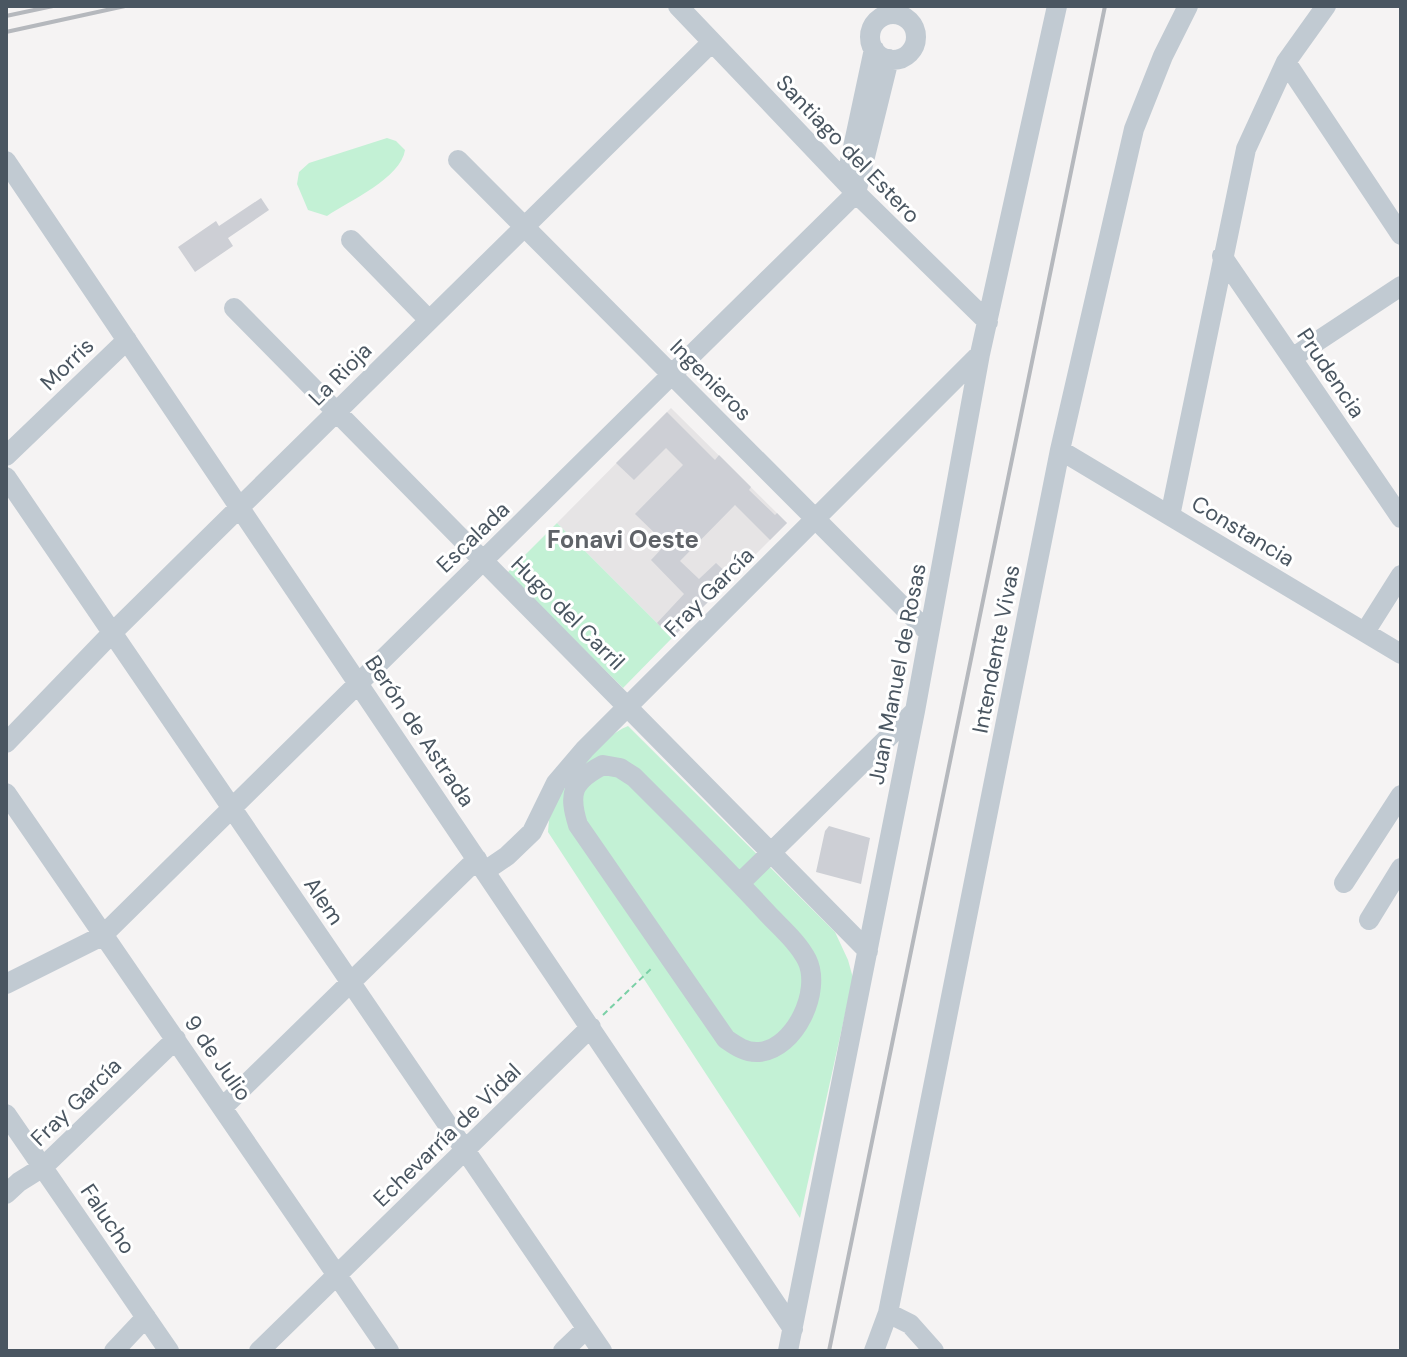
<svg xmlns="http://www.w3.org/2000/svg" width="1407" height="1357" viewBox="0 0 1407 1357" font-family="'DM Sans',sans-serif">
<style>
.education{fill:#e6e4e5}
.green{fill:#c3f1d5}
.building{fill:#cdcfd5}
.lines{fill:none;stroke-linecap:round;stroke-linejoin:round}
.path{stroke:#7ad0a6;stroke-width:2;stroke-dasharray:6 4;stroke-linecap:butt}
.minor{stroke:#c1cad2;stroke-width:20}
.rail{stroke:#b5b8bd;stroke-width:4}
.labels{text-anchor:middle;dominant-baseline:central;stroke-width:6;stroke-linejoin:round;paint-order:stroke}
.street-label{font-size:22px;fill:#4a5661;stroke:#fff}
.neighbourhood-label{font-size:24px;font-weight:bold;fill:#5f6368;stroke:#fff}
</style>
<rect width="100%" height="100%" fill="#f5f3f3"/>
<path class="education" d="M671,408L787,523L672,638L557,523Z"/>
<path class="green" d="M387,138L396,141L405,150C401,178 349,201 327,216L308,210L297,184L299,172L309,163Z
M557,523L672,638L623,688L507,573Z
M628,726L835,932L848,960L853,978L800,1218L548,832C549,822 549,810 554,801C566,776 603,736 628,726Z"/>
<path class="building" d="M261,198L269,210L228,238L233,246L195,272L178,247L216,221L219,226Z
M667,412L715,460L719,455L751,487L749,490L775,515L777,513L787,523L770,540L735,505L680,561L699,579L716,563L732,578L672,638L657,623L684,594L651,560L666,544L635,514L683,465L666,448L634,480L616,463Z
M829,826L870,838L861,884L816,872L825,831Z"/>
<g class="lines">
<path class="path" d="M603,1015L653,967"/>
<path class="minor" d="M678,6L856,193L988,322
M870 37a23 23 0 1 1 46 0a23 23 0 1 1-46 0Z
M1286,62L1401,235
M458,160L929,633
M6,161L793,1329
M849,166L874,49
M351,240L429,320
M1222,256L1401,518
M234,308L868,951
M1292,358L1401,286
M1060,450L1401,654
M6,456L127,340
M6,477L602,1351
M1170,516L1246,149L1286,62L1326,6
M1365,632L1401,575
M6,743L112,633L711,43
M603,765L620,768L634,777C679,822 724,866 767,913C780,927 798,942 807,960C822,991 795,1049 759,1052C746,1053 736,1046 726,1039L578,825C568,793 572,781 603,765Z
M6,793L389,1351
M485,871L507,856L532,832L556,783L585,749L980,354
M740,883L915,711
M1344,883L1401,795
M1369,920L1401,868
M6,984L102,936L856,193L889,59
M223,1107L477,859
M6,1114L169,1351
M6,1194L19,1182L43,1167L176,1039
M888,1313L910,1324L934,1351
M114,1351L146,1317
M259,1351L591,1027
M563,1351L586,1329
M788,1351L915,711L980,354L1057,6
M874,1351L888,1313L1060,450L1134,129L1163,56L1188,6"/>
<path class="rail" d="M6,16L53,6
M6,32L125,6
M829,1351L1105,6"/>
</g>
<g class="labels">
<g class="street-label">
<text transform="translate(848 149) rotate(46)">Santiago del Estero</text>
<text transform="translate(67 364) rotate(-44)">Morris</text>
<text transform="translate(1331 373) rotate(56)">Prudencia</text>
<text transform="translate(340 374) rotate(-45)">La Rioja</text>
<text transform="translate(711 380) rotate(45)">Ingenieros</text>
<text transform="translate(1243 531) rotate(31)">Constancia</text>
<text transform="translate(473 537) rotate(-44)">Escalada</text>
<text transform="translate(709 592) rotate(-45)">Fray García</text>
<text transform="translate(568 613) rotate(45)">Hugo del Carril</text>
<text transform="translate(996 649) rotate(-79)">Intendente Vivas</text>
<text transform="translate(897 674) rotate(-79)">Juan Manuel de Rosas</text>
<text transform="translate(420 731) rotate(56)">Berón de Astrada</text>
<text transform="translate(324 901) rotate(56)">Alem</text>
<text transform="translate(218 1058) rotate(55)">9 de Julio</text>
<text transform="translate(76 1102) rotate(-44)">Fray García</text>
<text transform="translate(447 1135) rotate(-44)">Echevarría de Vidal</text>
<text transform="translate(108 1219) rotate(56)">Falucho</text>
</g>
<g class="neighbourhood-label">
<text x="623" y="539">Fonavi Oeste</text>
</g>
</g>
<rect width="1407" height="1357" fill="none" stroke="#4a5661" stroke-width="16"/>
</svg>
